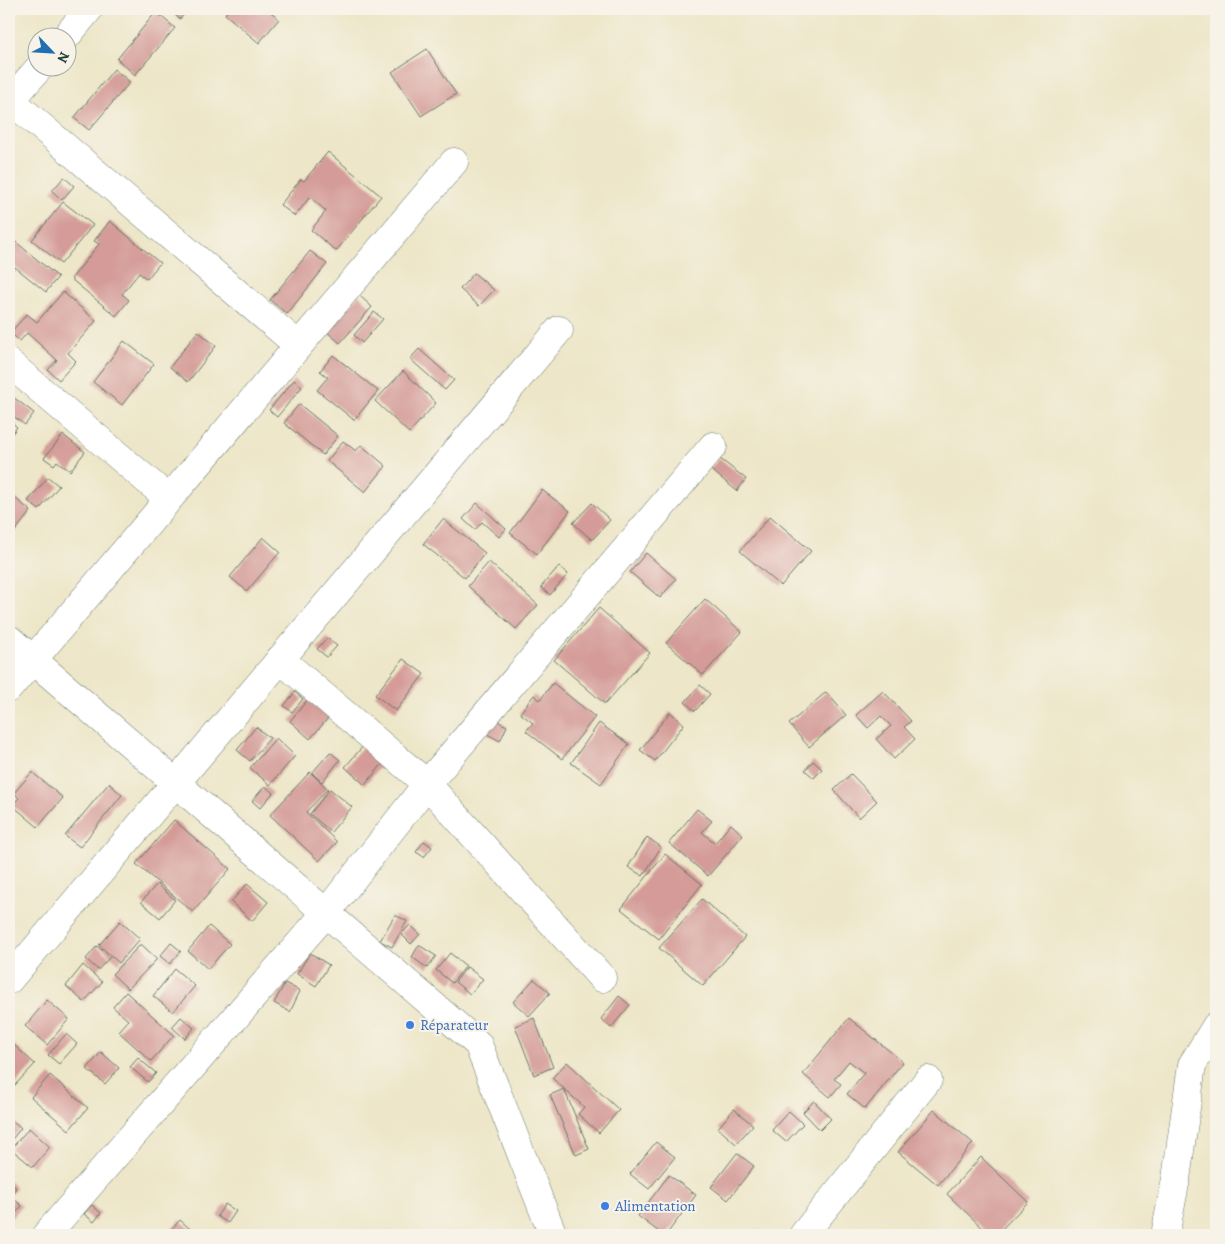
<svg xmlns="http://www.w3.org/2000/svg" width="1225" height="1244" viewBox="0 0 1225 1244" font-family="Alegreya,serif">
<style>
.building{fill:#d49b98}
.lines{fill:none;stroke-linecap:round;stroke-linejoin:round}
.minor-casing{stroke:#677868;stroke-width:29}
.minor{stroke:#fff;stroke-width:28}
.shop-dot{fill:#3f7fe0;stroke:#f7f3e8;stroke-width:2}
.labels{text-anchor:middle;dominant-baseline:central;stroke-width:4;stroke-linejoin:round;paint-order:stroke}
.shop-label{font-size:15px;fill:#366cbe;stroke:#f7f3e8;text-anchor:start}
</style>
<rect width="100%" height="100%" fill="#f7f3e8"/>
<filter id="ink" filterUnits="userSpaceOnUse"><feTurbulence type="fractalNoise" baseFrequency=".02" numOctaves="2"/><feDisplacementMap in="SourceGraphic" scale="10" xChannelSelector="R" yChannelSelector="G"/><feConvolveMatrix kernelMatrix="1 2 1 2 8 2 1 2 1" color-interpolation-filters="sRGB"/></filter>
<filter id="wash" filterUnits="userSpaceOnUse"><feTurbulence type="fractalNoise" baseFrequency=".0096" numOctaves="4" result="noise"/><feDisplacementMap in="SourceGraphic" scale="20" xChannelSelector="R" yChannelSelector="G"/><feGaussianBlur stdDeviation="1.12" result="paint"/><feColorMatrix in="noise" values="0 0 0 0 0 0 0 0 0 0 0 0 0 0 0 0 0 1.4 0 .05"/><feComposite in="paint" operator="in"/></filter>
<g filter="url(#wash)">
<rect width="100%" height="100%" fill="#ede6c8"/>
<g id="blocks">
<path class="building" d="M167,9H188L180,19Z
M229,9H267L279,19L259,43L225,14Z
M156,12L175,28L135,75L117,59Z
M427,49L456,94L421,116L392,72Z
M114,69L130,82L89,130L74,118Z
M328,152L381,196L336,251L311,230L326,211L310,197L295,216L280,205L301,179L304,181Z
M64,177L74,186L62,200L52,191Z
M63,202L93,225L61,264L32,240Z
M110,221L160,263L147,279L139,273L122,294L129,300L116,316L71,279L99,244L94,241Z
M16,242L58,277L46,292L15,267L9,275V250Z
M310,251L327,264L287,314L270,300Z
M474,273L494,290L479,306L460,289Z
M63,292L96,321L68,353L76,361L59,380L48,370L57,360L27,333L20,341L10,333L27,314L37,322Z
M359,295L372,307L340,343L326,331Z
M374,312L383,319L362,343L354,335Z
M198,331L216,346L188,382L170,367Z
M124,341L154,364L122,405L93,382Z
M419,349L454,380L445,390L410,359Z
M333,355L378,391L354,420L317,390L328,377L320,371Z
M403,371L436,403L409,433L375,401Z
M294,380L302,387L277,417L269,410Z
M13,397L34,413L25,425L9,413V403Z
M299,404L338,436L323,455L284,423Z
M9,420L17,427L9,438Z
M63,435L85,452L70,471L57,461L54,465L44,458Z
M343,441L356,451L361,445L386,466L365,492L327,461Z
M719,458L746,479L737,491L710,469Z
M48,477L59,486L39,510L28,501Z
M542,490L570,511L537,554L510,533Z
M9,493L31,511L9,539Z
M477,503L506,529L499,537L482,522L475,530L463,519Z
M592,503L610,520L592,540L573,523Z
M770,516L811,551L781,586L740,551Z
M443,519L485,553L465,578L423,544Z
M263,537L280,552L247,591L230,577Z
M646,553L676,579L660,598L630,572Z
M489,562L538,605L516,629L468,586Z
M559,566L568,574L550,595L541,587Z
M705,599L742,632L703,675L666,643Z
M599,608L650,653L605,704L554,660Z
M327,638L337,646L327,657L317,649Z
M403,659L424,674L396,711L375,695Z
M553,683L595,717L562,759L526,731L533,723L520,713L534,695L540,700Z
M700,685L710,694L695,711L685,702Z
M883,691L911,721L904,727L915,739L894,759L876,739L891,726L881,716L868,728L856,715Z
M295,692L303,699L292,712L284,706Z
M826,692L846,715L809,747L789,724Z
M309,698L330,716L310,739L290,721Z
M670,712L684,724L655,761L640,750Z
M495,720L507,726L500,741L487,734Z
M599,723L629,744L601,784L571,763Z
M256,727L270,738L250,761L237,750Z
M276,738L295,756L270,785L250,768Z
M364,745L384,762L365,785L345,767Z
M330,752L340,760L322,782L312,773Z
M813,761L822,769L814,778L805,770Z
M32,772L63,798L38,827L12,805L19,798L14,793Z
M310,772L328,789L306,812L337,842L319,861L270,815Z
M851,774L877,801L859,818L834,790Z
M109,783L122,795L80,847L65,836Z
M265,786L273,793L260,808L252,801Z
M330,789L352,807L331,832L310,814Z
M697,809L712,821L702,832L715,843L731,824L743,835L708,876L669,843Z
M174,820L230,869L193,912L136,864Z
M647,837L661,847L643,876L628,867Z
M424,841L432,847L424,857L416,852Z
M665,854L702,884L659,939L621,909Z
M157,884L175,900L160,918L141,902Z
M247,884L268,902L252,921L231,902Z
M702,899L745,937L703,986L659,948Z
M395,915L407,921L392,947L380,941Z
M120,921L140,939L119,963L99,945Z
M410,925L420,934L411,944L401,934Z
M209,926L230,944L208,969L188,951Z
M171,943L181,951L170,964L160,956Z
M141,944L157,959L128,989L112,974Z
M419,945L436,956L427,968L412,957Z
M97,946L110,957L98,970L86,959Z
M310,953L329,965L316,986L297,974Z
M450,953L466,966L452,983L436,970Z
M83,965L102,982L84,1002L66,986Z
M467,967L483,979L470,994L455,982Z
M175,969L195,986L173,1012L153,996Z
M534,979L550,993L529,1016L513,1002Z
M285,983L300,991L290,1012L274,1003Z
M126,992L174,1035L151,1061L118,1031L128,1020L113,1007Z
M619,996L630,1005L611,1028L601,1019Z
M47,1000L69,1019L47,1045L25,1026Z
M181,1017L194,1028L185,1039L172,1027Z
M534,1018L553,1067L534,1075L515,1026Z
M849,1018L903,1062L865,1109L847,1094L864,1073L849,1061L834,1079L841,1084L830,1097L803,1074Z
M66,1034L77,1044L59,1064L48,1055Z
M13,1044L35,1064L14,1086L9,1081V1048Z
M101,1052L119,1068L105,1084L87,1069Z
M138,1058L156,1073L148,1082L130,1067Z
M567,1062L619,1110L599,1133L578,1114L584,1107L552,1078Z
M50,1075L88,1108L69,1130L31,1097Z
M564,1089L589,1149L576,1155L550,1095Z
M814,1101L831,1119L820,1130L803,1112Z
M734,1109L753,1125L736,1144L718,1128Z
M934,1110L973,1143L938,1185L898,1152Z
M789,1111L803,1124L786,1142L772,1130Z
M13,1121L21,1128L9,1143V1126Z
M29,1128L50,1147L33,1167L11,1149Z
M656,1142L675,1157L649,1189L630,1174Z
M737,1153L754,1166L728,1200L711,1187Z
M981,1157L1028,1202L996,1235H990L947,1194Z
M669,1175L696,1195L666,1235H663L638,1216Z
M9,1181L16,1188L9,1197Z
M14,1199L22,1206L9,1221V1205Z
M225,1204L236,1211L228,1223L217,1216Z
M92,1205L101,1213L94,1222L84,1214Z
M180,1220L197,1235H166Z"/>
</g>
</g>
<g filter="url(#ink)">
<use href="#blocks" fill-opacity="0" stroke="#677868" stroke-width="1"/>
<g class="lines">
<g class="minor-casing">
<path id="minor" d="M65,38L89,9
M9,99L298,345
M11,100L39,68
M9,363L169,499
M9,639L478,1044L553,1235
M280,659L427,784L602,978
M9,688L454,162
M9,980L559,330
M46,1235L326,913L427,784L713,446
M803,1235L928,1080
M1165,1235L1176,1179L1192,1065L1216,1026"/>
</g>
<use href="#minor" class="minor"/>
</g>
</g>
<g class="shop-dot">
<circle cx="410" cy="1025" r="5"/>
<circle cx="605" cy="1206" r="5"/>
</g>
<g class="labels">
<g class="shop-label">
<text x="420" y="1025">Réparateur</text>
<text x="615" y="1206">Alimentation</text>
</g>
</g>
<rect width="1225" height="1244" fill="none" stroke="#f7f3e8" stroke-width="30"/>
<g transform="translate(52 52) rotate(115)"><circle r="24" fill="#f7f3e8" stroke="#a1aaa0"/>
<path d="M0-4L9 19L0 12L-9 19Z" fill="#1f6fb2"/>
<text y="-8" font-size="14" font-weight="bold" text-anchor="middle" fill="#1f3d34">N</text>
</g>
</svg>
